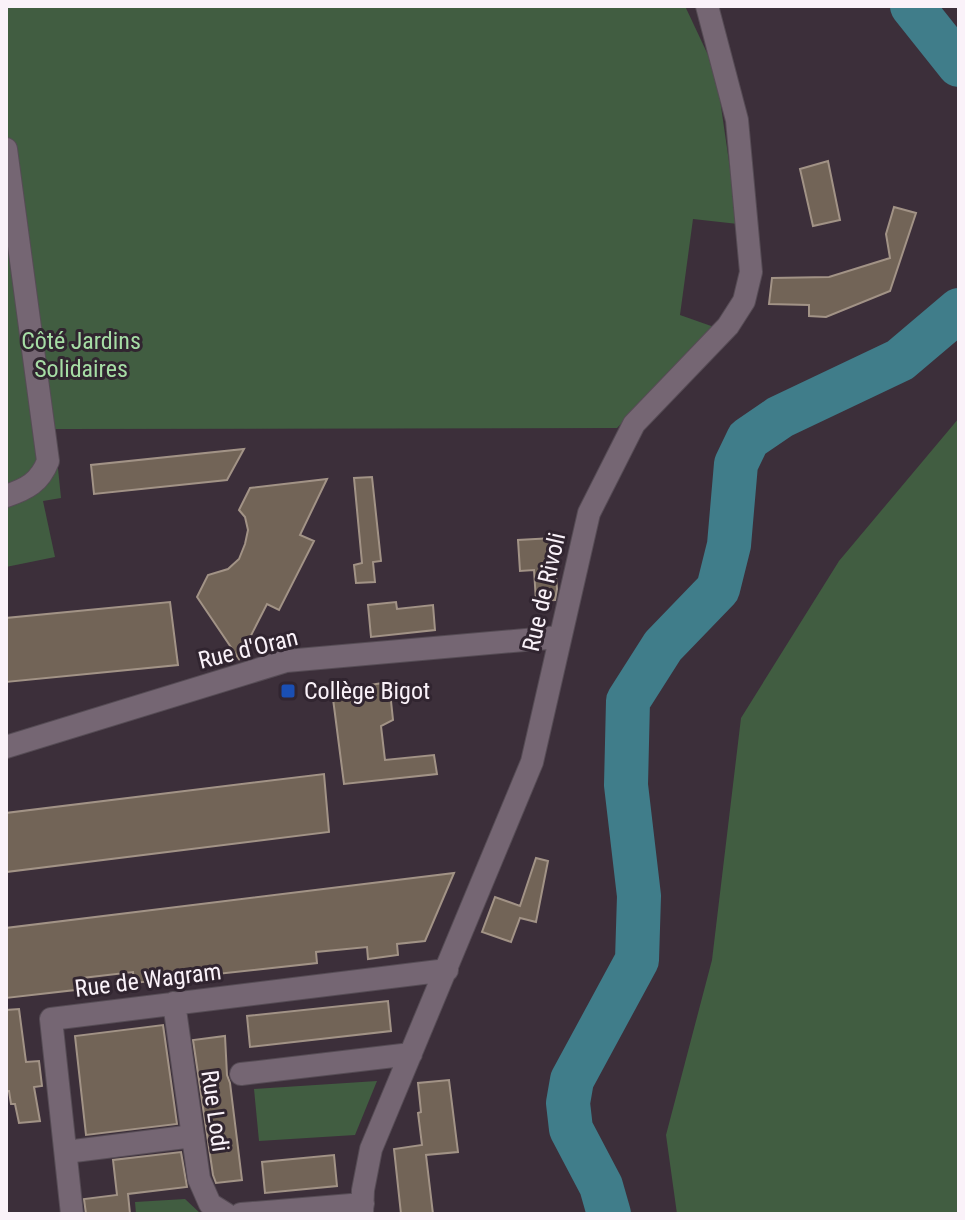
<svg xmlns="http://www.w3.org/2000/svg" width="965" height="1220" viewBox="0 0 965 1220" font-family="'Roboto Condensed',sans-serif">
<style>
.green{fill:#415d41}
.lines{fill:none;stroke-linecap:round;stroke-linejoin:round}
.river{stroke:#407d8a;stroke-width:44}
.building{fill:#726457;stroke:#a29386;stroke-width:2}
.street-casing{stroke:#564c55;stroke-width:24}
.street{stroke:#756673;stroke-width:22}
.transit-dot{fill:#1a4fb4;stroke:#312530;stroke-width:3}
.labels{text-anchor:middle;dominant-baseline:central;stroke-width:6;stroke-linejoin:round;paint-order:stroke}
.park-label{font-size:24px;fill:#a6dda5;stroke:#312530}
.street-label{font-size:24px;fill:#faf2f9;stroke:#312530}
.poi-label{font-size:24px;fill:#faf2f9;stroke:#312530;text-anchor:start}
</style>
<rect width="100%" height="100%" fill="#3c2f3a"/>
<path class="green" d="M6,6H685L716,72L738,224L693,219L680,315L714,327L617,428L54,429L61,498L43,501L55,557L6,567Z
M959,418V1214H677L666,1135L712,960L741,718L839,561Z
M377,1081L355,1135L259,1141L254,1089Z
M185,1199L201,1214H136L135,1202Z"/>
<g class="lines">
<path class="river" d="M912,6L959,65
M609,1214L601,1186L571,1129L568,1103L572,1080L637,960L639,896L626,785L628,701L663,646L718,589L729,545L736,464L748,439L780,417L900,360L959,310"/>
</g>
<path class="building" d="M828,161L840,220L813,226L800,169Z
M894,207L916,213L890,291L826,317L809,316V305L769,304L772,278L829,277L890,258L886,234Z
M244,449L227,480L94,494L91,465Z
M372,477L381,561L373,562L375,582L356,583L354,565L362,563L354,478Z
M327,479L300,535L314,541L279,610L267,604L239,659L197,597L208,575L228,569L239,559L245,544L248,530L245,517L239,510L250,488Z
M553,538L557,589L555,600L536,601L534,570L520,571L518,540Z
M170,602L178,665L6,682V618Z
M396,602L397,609L433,605L435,630L371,637L368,605Z
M389,682L393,720L381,726L385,760L434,755L437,774L344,784L332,691Z
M324,774L329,832L6,872V813Z
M536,858L548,861L536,922L520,918L511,942L482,932L495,897L520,906Z
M454,873L425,941L397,944L398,955L368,959L367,947L316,952L317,963L134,983L133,972L74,979L75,990L6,998V928Z
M388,1001L391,1031L250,1047L247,1016Z
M19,1009L26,1062L39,1061L42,1086L34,1087L40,1121L19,1123L15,1104H11L9,1091H6V1010Z
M163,1025L177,1124L86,1135L75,1036Z
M225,1036L227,1075L230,1083L242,1180L216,1183L213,1175L193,1040Z
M449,1080L458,1152L426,1155L433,1214H401L394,1149L422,1145L418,1113L421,1112L418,1083Z
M181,1152L187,1187L128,1194L130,1214H86L84,1199L117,1195L113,1160Z
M334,1155L337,1186L265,1193L262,1162Z"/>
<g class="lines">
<g class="street-casing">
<path id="street" d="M6,149L48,461C40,482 27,489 6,496
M6,747L286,661L559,637
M174,1003L199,1179L210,1204L226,1214
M241,1074L411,1054
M66,1152L193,1136
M72,1214L51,1019L447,970
M241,1214L363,1204
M362,1214L363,1190L371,1149L532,762L589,513L634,424L728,326L744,301L751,272L737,120L707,6"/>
</g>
<use href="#street" class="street"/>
</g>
<rect class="transit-dot" x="280" y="683" width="16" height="16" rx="4"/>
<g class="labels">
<g class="park-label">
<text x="81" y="341">Côté Jardins<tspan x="81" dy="28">Solidaires</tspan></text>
</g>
<g class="street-label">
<text transform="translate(544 592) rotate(-77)">Rue de Rivoli</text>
<text transform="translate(248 649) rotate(-14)">Rue d'Oran</text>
<text transform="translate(148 980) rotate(-7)">Rue de Wagram</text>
<text transform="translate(215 1111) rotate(82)">Rue Lodi</text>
</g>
<g class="poi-label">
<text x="304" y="691">Collège Bigot</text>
</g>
</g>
<rect width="965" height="1220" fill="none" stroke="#faf2f9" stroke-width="16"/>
</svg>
